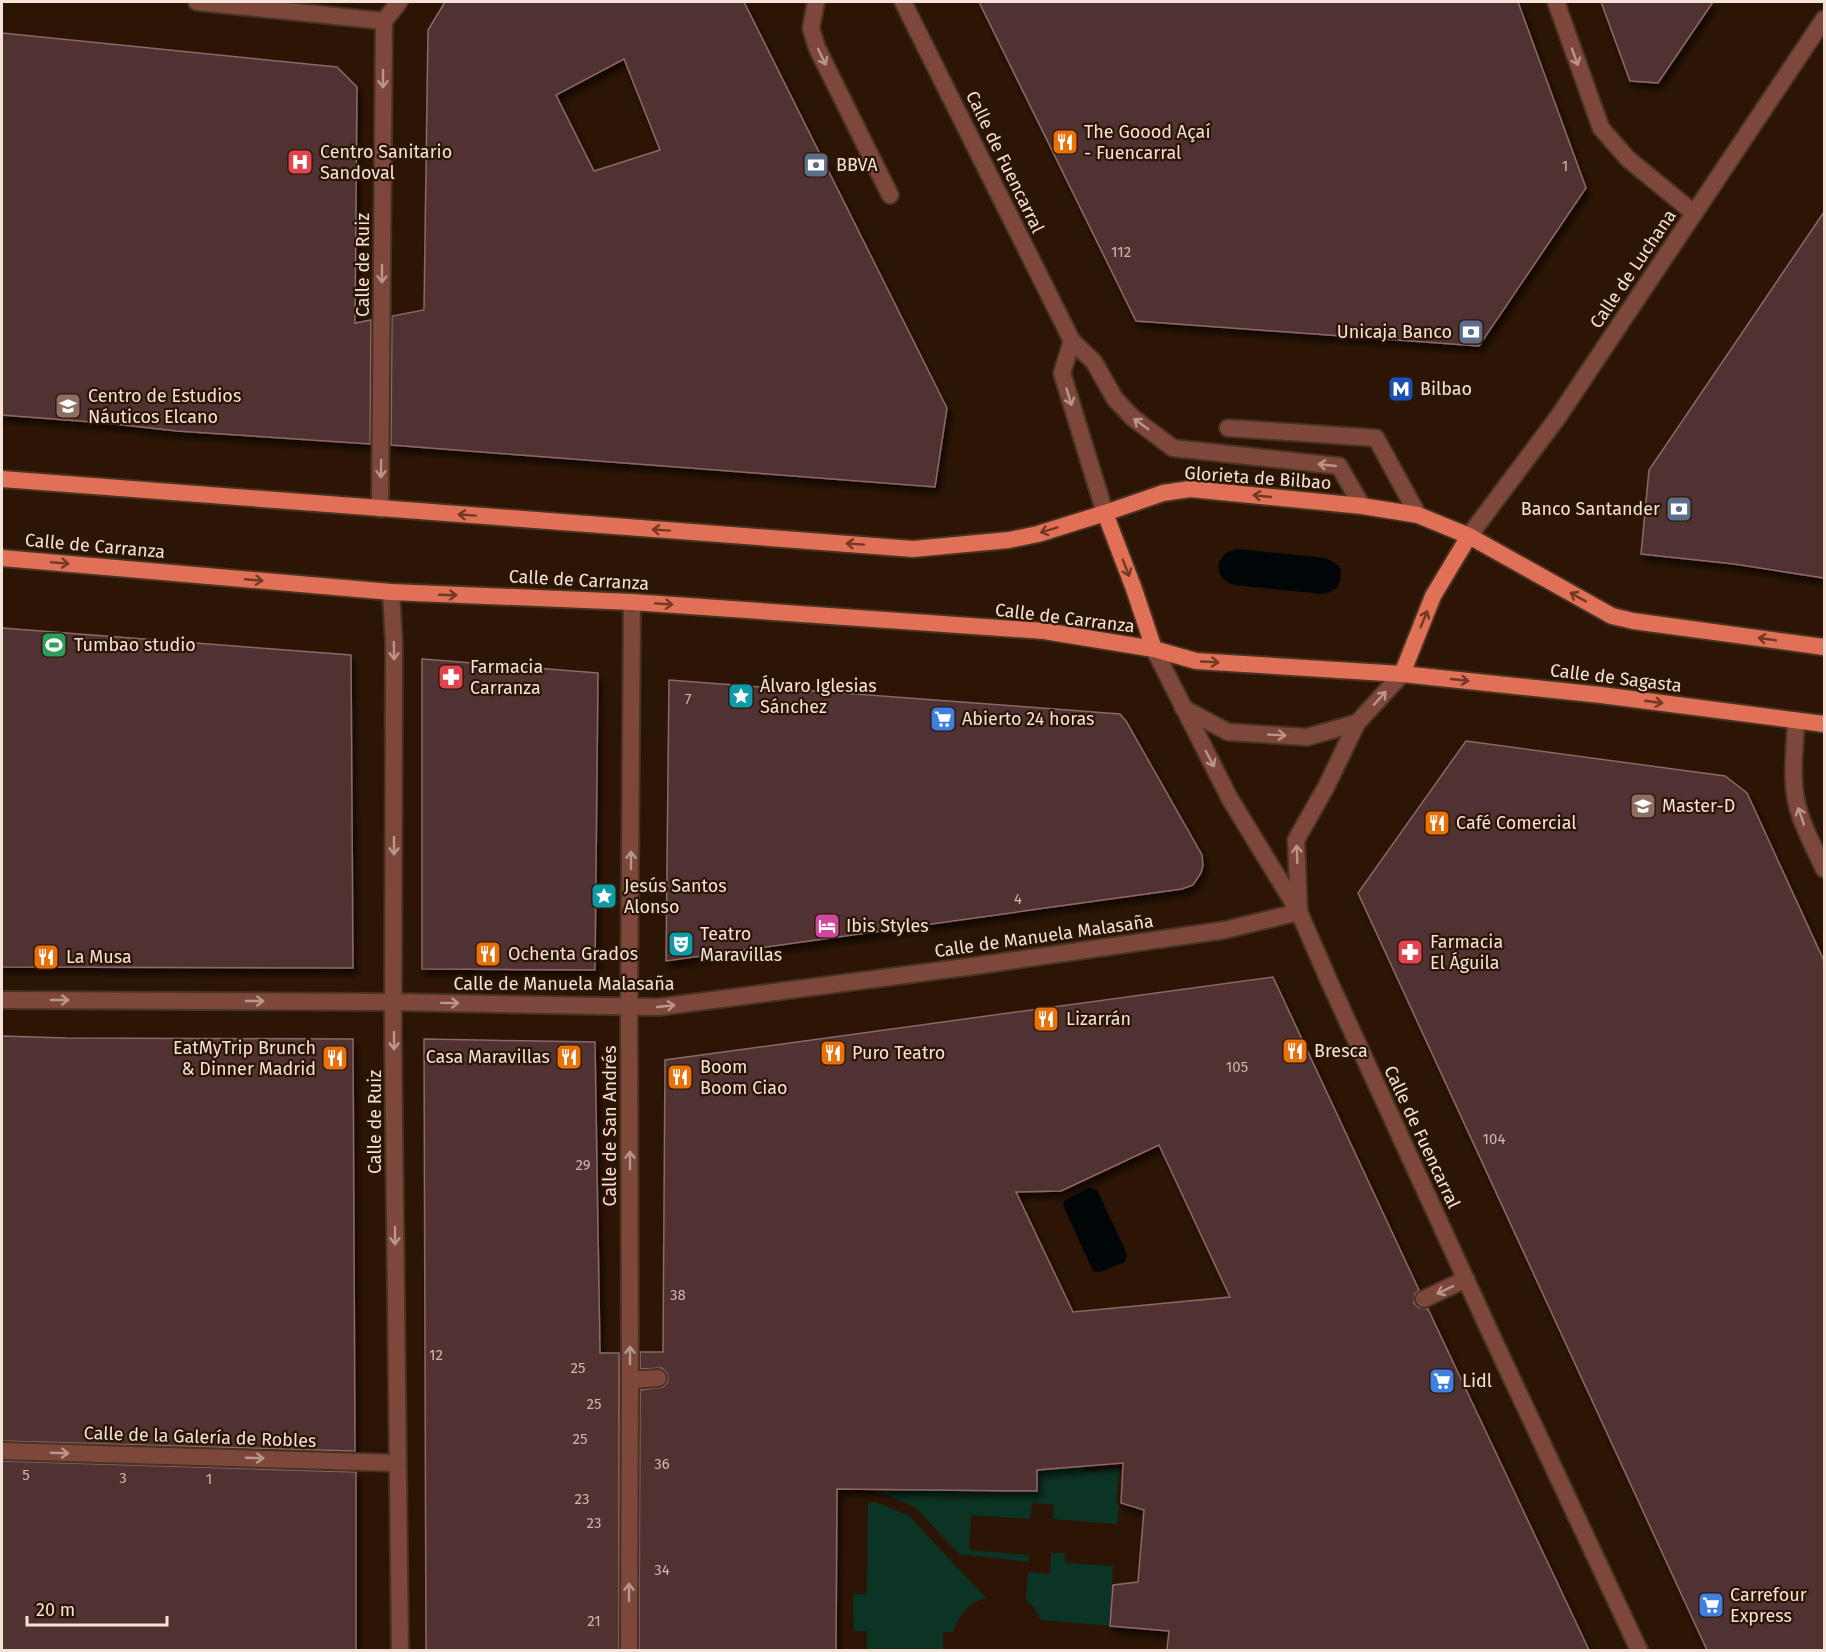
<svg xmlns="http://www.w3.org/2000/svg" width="1826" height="1652" viewBox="0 0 1826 1652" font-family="'Fira Sans',sans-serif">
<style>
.green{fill:#0c3425}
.water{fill:#000607}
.building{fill:#513130;stroke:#8c6867;stroke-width:1.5;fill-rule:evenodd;filter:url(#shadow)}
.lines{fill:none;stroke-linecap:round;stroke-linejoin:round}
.service-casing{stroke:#483222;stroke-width:20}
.minor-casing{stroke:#483222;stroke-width:20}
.tertiary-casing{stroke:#483222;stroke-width:20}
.primary-casing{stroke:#483222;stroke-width:20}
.service{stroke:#7d483b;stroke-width:16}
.minor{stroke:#7d483b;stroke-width:16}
.tertiary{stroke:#7d483b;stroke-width:16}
.primary{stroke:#e07056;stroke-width:16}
.oneway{stroke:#b9968a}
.oneway2{stroke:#743925}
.labels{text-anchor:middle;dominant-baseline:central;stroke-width:4.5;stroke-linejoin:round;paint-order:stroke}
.number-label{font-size:15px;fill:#ccb6af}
.poi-label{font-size:18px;fill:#f5e3d9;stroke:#2c1504;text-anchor:start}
.street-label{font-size:18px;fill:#f5e3d9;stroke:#2c1504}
</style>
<defs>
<filter id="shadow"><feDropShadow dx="3.5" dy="6" stdDeviation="3" flood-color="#0009"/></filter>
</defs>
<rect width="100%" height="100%" fill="#2c1504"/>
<path class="green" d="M1085,1466L1086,1471L1120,1468L1116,1503L1119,1506L1117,1524L1053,1519L1054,1505L1032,1503L1030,1519L971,1515L969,1550L1029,1555V1562L959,1554L916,1508L876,1490V1480L1037,1491V1470Z
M876,1502L909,1516L986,1598C968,1603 959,1615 953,1632H943V1650H867V1631H854L853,1594H867L868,1503Z
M1051,1553H1065V1563L1113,1566L1110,1626L1041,1620L1032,1605L1026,1601L1028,1572L1050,1574Z"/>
<path class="water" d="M1237,549L1326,558L1339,566C1344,580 1339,591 1323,594L1234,585C1212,578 1214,553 1237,549Z
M1089,1188L1097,1190L1127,1254L1125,1262L1100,1272L1093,1271L1063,1205L1065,1200Z"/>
<path class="building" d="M445,2H744L947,408L935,487L391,445L392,316L424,310L428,30ZM624,59L660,150L594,171L556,95Z
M979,2H1518L1586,188L1479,346L1136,321Z
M1601,2H1713L1658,83L1630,81Z
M2,33L337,67L357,87L355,323L371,320L370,444L177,431L105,423L2,415Z
M1824,212V578L1734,564L1641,554L1649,470Z
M2,628L351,655L353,968L2,967Z
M422,659L598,673L595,970L422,969Z
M669,680L1120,714L1126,721L1202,855L1203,866L1201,873L1193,885L1182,889L666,961Z
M1466,741L1725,776L1747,793L1824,961V1650H1707L1358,893Z
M1273,977L1419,1290L1415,1294L1414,1303L1419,1308L1428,1309L1589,1650H1167L1169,1631L1110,1626L1113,1585L1138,1582L1144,1510L1121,1503L1123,1463L1037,1470V1491L837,1489L836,1650H639L640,1390L663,1387L667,1383L668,1378L667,1373L662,1368L640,1369V1352H663L665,1060ZM1159,1145L1230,1297L1073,1312L1016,1192L1061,1191Z
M2,1036L66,1038L353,1039L355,1451L2,1441Z
M424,1039L595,1042L600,1353H619V1650H426Z
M2,1461L356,1472V1650H2Z"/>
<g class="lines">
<g class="service-casing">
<path id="service" d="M816,2L811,28L817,48L890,195
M1228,428L1376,438L1418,515
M1183,708L1228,732L1307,737L1357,723
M1424,1299L1466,1279
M630,1380L658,1378"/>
</g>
<g class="minor-casing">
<path id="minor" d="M197,2L384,21
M1556,2L1601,128L1628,159L1694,213
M384,21L399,2
M380,509L384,21
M391,592L394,644L393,1037L400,1650
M1154,649L1230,799L1299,912
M1796,721C1795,747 1791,774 1796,800C1801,824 1814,847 1824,869
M1299,911L1296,840L1326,787L1357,723L1402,674
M2,1000L394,1002L659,1007L974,966L1225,930L1299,912
M2,1451L397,1463
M629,1650L630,1380L629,1006L632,602"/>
</g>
<g class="tertiary-casing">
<path id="tertiary" d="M903,2L1072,341L1094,362L1115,399L1133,418L1173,448L1339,466L1362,506
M1072,341L1062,373L1105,513
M1469,536L1558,417L1824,19
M1299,912L1329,981L1489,1330L1639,1650"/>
</g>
<g class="primary-casing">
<path id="primary" d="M2,479L913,549L1009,540L1038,534L1105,513L1163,493L1190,489L1362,506L1418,515L1469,536L1612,616L1633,621L1824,647
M1105,513L1134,589L1154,649
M2,558L391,592L632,602L1044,631L1154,649L1196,661L1402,674L1601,695L1824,724
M1402,674L1433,596L1469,536"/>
</g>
<use href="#service" class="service"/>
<use href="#minor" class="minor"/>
<use href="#tertiary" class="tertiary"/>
<use href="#primary" class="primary"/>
</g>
<defs><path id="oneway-shaft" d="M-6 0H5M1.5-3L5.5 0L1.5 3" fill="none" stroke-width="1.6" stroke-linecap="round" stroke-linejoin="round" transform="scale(1.5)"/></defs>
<g class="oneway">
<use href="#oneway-shaft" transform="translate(822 57) rotate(64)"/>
<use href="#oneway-shaft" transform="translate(1575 57) rotate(70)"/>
<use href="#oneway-shaft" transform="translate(383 79) rotate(90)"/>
<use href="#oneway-shaft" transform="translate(382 274) rotate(90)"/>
<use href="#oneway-shaft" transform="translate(1069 397) rotate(73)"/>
<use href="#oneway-shaft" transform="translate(1141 424) rotate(-144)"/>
<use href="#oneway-shaft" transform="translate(1327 465) rotate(-174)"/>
<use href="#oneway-shaft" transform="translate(381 469) rotate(91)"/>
<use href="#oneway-shaft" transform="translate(394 651) rotate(89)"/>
<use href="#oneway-shaft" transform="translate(1380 698) rotate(-48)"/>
<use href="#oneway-shaft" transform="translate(1277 735) rotate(3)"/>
<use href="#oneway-shaft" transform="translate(1210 759) rotate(62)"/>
<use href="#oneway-shaft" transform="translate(1801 816) rotate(-109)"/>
<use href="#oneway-shaft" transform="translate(394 846) rotate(90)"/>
<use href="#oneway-shaft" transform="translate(1297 854) rotate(-92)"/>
<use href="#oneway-shaft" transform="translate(631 860) rotate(-90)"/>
<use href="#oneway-shaft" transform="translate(60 1000)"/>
<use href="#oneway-shaft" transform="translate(255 1001)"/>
<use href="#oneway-shaft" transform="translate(450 1003) rotate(1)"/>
<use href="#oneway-shaft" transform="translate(666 1006) rotate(-6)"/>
<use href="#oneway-shaft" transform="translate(394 1041) rotate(90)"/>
<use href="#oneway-shaft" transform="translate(630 1160) rotate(-90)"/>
<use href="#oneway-shaft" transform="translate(395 1236) rotate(90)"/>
<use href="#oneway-shaft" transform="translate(1445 1290) rotate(154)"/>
<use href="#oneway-shaft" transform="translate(630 1355) rotate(-90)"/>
<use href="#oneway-shaft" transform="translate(60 1453) rotate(2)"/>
<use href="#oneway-shaft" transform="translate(255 1458) rotate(2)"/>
<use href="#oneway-shaft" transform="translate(629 1592) rotate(-90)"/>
</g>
<g class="oneway2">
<use href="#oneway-shaft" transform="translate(1262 496) rotate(-174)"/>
<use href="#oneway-shaft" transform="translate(467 515) rotate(-176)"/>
<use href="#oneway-shaft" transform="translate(661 530) rotate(-176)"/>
<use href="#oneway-shaft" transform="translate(1049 530) rotate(163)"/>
<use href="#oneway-shaft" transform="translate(855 544) rotate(-176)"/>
<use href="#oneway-shaft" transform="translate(60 563) rotate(5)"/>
<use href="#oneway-shaft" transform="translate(1126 568) rotate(69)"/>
<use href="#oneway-shaft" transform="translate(254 580) rotate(5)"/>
<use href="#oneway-shaft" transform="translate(448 595) rotate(2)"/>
<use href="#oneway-shaft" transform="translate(1578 597) rotate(-151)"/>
<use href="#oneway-shaft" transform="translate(664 604) rotate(4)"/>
<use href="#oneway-shaft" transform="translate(1424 619) rotate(-68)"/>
<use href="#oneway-shaft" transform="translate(1767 639) rotate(-172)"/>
<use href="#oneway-shaft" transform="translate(1210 662) rotate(3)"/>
<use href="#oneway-shaft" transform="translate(1460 680) rotate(6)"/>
<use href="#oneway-shaft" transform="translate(1654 702) rotate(8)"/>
</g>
<defs>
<g id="restaurant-square" transform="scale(1.35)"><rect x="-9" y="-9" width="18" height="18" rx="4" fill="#e8710a" stroke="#2c1504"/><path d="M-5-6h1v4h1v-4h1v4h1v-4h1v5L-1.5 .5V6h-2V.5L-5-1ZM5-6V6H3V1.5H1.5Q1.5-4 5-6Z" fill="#fff"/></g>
<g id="hospital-square" transform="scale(1.35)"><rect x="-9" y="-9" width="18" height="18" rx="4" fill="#e0444e" stroke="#2c1504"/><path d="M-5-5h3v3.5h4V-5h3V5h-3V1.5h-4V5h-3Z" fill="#fff"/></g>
<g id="bank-square" transform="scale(1.35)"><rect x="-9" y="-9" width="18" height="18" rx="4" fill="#5c6f8a" stroke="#2c1504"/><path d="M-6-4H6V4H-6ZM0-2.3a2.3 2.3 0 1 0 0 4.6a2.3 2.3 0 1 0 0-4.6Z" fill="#fff"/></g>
<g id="metro-square" transform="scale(1.35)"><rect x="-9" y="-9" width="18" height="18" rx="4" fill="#1a4fb4" stroke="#2c1504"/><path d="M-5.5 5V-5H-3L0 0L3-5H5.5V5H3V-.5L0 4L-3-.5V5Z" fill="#fff"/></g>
<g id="school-square" transform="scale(1.35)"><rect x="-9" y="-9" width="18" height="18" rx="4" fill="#8d6e63" stroke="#2c1504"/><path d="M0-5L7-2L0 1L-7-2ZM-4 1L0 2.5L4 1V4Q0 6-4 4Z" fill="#fff"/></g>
<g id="stadium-square" transform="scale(1.35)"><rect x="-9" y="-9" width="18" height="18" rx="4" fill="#2e9e5b" stroke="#2c1504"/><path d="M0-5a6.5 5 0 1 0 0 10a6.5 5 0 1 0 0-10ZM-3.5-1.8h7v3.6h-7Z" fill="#fff"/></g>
<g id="pharmacy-square" transform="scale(1.35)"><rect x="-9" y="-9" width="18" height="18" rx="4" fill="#e0444e" stroke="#2c1504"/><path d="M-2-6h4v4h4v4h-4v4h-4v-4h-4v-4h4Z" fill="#fff"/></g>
<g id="sight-square" transform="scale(1.35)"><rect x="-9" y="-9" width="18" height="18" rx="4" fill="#0f9aa8" stroke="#2c1504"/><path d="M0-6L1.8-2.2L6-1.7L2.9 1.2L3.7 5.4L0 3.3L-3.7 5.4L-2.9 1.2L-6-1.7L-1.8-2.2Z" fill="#fff"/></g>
<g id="supermarket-square" transform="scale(1.35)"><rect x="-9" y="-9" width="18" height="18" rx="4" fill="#3f7fe0" stroke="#2c1504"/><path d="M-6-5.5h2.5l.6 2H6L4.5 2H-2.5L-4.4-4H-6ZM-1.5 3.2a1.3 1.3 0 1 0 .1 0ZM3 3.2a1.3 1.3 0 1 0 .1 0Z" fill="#fff"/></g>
<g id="hotel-square" transform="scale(1.35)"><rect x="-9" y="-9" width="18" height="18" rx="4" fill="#d1479c" stroke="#2c1504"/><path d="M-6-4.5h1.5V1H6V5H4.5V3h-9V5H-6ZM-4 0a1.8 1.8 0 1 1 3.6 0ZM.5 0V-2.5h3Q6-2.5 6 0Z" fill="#fff"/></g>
<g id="theatre-square" transform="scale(1.35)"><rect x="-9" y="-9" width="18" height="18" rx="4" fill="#0f9aa8" stroke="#2c1504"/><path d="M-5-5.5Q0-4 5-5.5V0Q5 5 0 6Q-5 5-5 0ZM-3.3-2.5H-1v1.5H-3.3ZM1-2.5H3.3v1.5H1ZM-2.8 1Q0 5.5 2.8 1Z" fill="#fff"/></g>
</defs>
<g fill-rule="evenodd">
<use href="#restaurant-square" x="1065" y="142"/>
<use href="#hospital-square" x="300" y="162"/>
<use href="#bank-square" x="816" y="165"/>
<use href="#bank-square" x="1471" y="332"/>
<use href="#metro-square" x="1401" y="389"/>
<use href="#school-square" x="68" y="406"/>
<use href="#bank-square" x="1679" y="509"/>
<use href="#stadium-square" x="54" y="645"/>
<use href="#pharmacy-square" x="451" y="677"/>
<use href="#sight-square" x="741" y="696"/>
<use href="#supermarket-square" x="943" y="719"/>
<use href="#school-square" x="1643" y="806"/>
<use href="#restaurant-square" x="1437" y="823"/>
<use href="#sight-square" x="604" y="896"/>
<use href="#hotel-square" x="827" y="926"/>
<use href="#theatre-square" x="681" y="944"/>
<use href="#pharmacy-square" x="1410" y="952"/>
<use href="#restaurant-square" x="488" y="954"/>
<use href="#restaurant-square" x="46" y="957"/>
<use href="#restaurant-square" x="1046" y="1019"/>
<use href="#restaurant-square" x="1295" y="1051"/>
<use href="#restaurant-square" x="833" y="1053"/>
<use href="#restaurant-square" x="569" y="1057"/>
<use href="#restaurant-square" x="335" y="1058"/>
<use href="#restaurant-square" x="680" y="1077"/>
<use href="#supermarket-square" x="1442" y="1381"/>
<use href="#supermarket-square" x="1711" y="1605"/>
</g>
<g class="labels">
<g class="number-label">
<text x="1565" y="166">1</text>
<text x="1121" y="252">112</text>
<text x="688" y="699">7</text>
<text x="1018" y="899">4</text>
<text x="1237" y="1067">105</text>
<text x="1494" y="1139">104</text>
<text x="583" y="1165">29</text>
<text x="678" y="1295">38</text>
<text x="436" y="1355">12</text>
<text x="578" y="1368">25</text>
<text x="594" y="1404">25</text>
<text x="580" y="1439">25</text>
<text x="662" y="1464">36</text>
<text x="26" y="1475">5</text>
<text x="123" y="1478">3</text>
<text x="209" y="1479">1</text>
<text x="582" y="1499">23</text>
<text x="594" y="1523">23</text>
<text x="662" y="1570">34</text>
<text x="594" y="1621">21</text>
</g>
<g class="poi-label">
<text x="1084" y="132">The Goood Açaí<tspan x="1084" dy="21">- Fuencarral</tspan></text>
<text x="320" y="152">Centro Sanitario<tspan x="320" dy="21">Sandoval</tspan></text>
<text x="836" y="165">BBVA</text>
<text x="1452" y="332" text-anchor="end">Unicaja Banco</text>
<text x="1420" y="389">Bilbao</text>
<text x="88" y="396">Centro de Estudios<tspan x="88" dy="21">Náuticos Elcano</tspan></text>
<text x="1660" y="509" text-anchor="end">Banco Santander</text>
<text x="74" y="645">Tumbao studio</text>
<text x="470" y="667">Farmacia<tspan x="470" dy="21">Carranza</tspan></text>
<text x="760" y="686">Álvaro Iglesias<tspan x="760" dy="21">Sánchez</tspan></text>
<text x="962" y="719">Abierto 24 horas</text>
<text x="1662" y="806">Master-D</text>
<text x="1456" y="823">Café Comercial</text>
<text x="624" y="886">Jesús Santos<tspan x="624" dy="21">Alonso</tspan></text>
<text x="846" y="926">Ibis Styles</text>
<text x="700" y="934">Teatro<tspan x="700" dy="21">Maravillas</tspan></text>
<text x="1430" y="942">Farmacia<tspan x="1430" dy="21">El Águila</tspan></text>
<text x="508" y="954">Ochenta Grados</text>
<text x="66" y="957">La Musa</text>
<text x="1066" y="1019">Lizarrán</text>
<text x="316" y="1048" text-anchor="end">EatMyTrip Brunch<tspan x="316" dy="21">&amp; Dinner Madrid</tspan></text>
<text x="1314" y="1051">Bresca</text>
<text x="852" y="1053">Puro Teatro</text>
<text x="550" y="1057" text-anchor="end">Casa Maravillas</text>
<text x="700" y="1067">Boom<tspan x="700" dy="21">Boom Ciao</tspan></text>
<text x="1462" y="1381">Lidl</text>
<text x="1730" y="1595">Carrefour<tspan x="1730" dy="21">Express</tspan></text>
</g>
<g class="street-label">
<text transform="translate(1005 162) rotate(64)">Calle de Fuencarral</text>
<text transform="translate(363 265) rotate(-90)">Calle de Ruiz</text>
<text transform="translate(1633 269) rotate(-56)">Calle de Luchana</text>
<text transform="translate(1258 478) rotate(4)">Glorieta de Bilbao</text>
<text transform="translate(95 546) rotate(5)">Calle de Carranza</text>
<text transform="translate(579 580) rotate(3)">Calle de Carranza</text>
<text transform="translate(1065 618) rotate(7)">Calle de Carranza</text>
<text transform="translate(1616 678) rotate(7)">Calle de Sagasta</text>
<text transform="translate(1044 936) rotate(-8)">Calle de Manuela Malasaña</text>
<text x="564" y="984">Calle de Manuela Malasaña</text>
<text transform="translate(375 1122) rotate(-90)">Calle de Ruiz</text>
<text transform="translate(610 1126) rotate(-90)">Calle de San Andrés</text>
<text transform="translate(1422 1137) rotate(65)">Calle de Fuencarral</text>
<text transform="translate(200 1437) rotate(2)">Calle de la Galería de Robles</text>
</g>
</g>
<rect width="1826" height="1652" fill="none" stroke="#f5e3d9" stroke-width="6"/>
<path d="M27 1616v9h140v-9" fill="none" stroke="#f5e3d9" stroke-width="3"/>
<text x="36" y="1616" font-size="18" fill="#f5e3d9" stroke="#2c1504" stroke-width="4.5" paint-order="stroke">20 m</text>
</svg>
